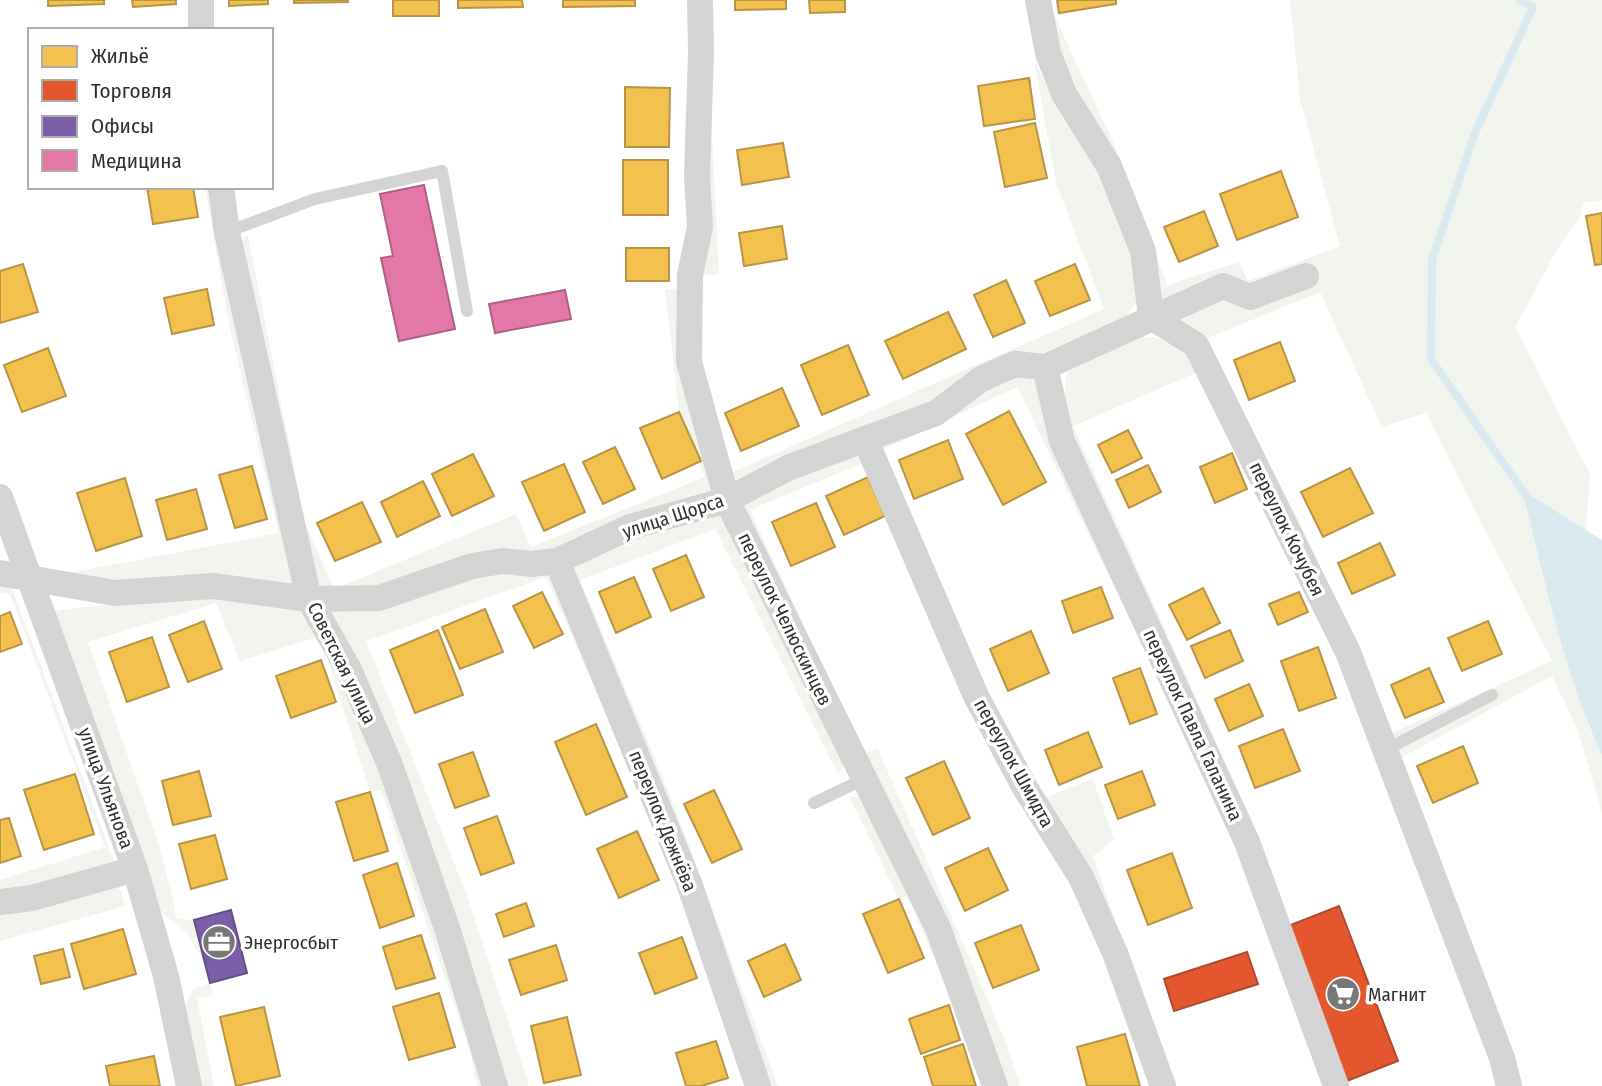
<svg xmlns="http://www.w3.org/2000/svg" width="1602" height="1086" viewBox="0 0 1602 1086" font-family="'Fira Sans Condensed',sans-serif">
<style>
.green{fill:#f2f5ed}
.water{fill:#dbeaf1}
.homes{fill:#f2c14e;stroke:#b89545;stroke-width:2}
.shops{fill:#e4572e;stroke:#ae4b2e;stroke-width:2}
.offices{fill:#7b5ea7;stroke:#645083;stroke-width:2}
.health{fill:#e377a8;stroke:#ad6184;stroke-width:2}
.lines{fill:none;stroke-linecap:round;stroke-linejoin:round}
.stream{stroke:#dbeaf1;stroke-width:8}
.service{stroke:#d4d4d4;stroke-width:12}
.minor{stroke:#d4d4d4;stroke-width:26}
.labels{text-anchor:middle;dominant-baseline:central;stroke-width:7;stroke-linejoin:round;paint-order:stroke}
.street-label{font-size:19px;fill:#2f2f2f;stroke:#fff}
.poi-label{font-size:19px;fill:#2f2f2f;stroke:#fff;text-anchor:start}
</style>
<rect width="100%" height="100%" fill="#fff"/>
<path class="green" d="M1047,0L1113,142L1121,163L1072,91Z
M1290,0H1602V200L1584,202L1580,218L1558,248L1515,327L1590,474L1586,530L1523,491L1560,633L1586,720L1602,755V813L1577,728L1552,676L1401,758L1392,733L1552,661L1426,413L1382,427L1320,292L1203,340L1167,319L1249,288L1156,303L1155,254L1167,285L1239,262L1248,281L1340,246L1300,99Z
M1034,60L1058,110L1099,171L1130,254L1137,302L1126,317L1042,353L1011,354L932,407L868,427L733,482V472L1104,309L1056,182Z
M712,133L719,274L700,276L704,179Z
M205,187H216L298,589L113,587L69,573L279,533L230,329Z
M248,235L305,524L334,589L516,514L531,547L705,477L679,412L665,289H678L718,496L567,549L376,590L312,589L240,243Z
M1133,336C1166,336 1180,345 1200,371L1073,426L1244,804L1266,862L1070,438C1058,358 1062,366 1133,336Z
M1017,371L1040,375L1211,786L1017,387L882,450L873,442Z
M861,449L867,461L750,510L863,754L878,749L1005,1040L1020,1086H1005L737,502Z
M722,510L845,764L838,774L715,529L580,580L667,787L778,1086H764L564,568L592,553Z
M551,568L677,875L546,577L366,641L468,898L529,1086H506L327,612L473,574Z
M0,579L9,581L117,869L0,897V880L105,847L10,594L0,593Z
M212,592L302,605L342,671L382,765L489,1086H477L470,1051L381,790L370,792L320,636L240,661L216,603L88,642L160,848L177,919L194,920L205,964L187,933L160,911L53,611Z
M1093,779L1114,840L1093,856L1132,970L1039,800Z
M861,795L930,932L953,1001L907,896L899,899L850,798Z
M118,881L125,906L0,941V907Z
M210,983L213,995L197,999L214,1086H199L183,1011L194,988Z"/>
<path class="water" d="M1522,490L1602,540V755C1563,672 1545,579 1522,490Z"/>
<path class="homes" d="M48,0H104V4L48,6Z
M132,0H176V4L133,7Z
M229,0H268V4L229,6Z
M294,0H348V2L294,3Z
M393,0H439V16H393Z
M458,0H522L523,7L458,8Z
M563,0H635V6L563,7Z
M735,0H786V9L735,10Z
M809,0H845V12L810,13Z
M1057,0H1116V4L1059,13Z
M1029,78L1035,119L984,126L978,86Z
M625,87L670,88L669,147H625Z
M1035,123L1047,178L1005,187L994,132Z
M783,143L789,177L742,185L737,150Z
M623,160H668V215H623Z
M1281,171L1298,217L1237,240L1220,194Z
M147,187H193L198,217L153,224Z
M1204,211L1218,246L1179,262L1164,227Z
M1602,213V264L1595,265L1586,216Z
M782,226L787,259L744,266L739,233Z
M626,248H669V281H626Z
M23,264L38,312L0,323V271Z
M1075,264L1090,300L1050,316L1035,281Z
M1006,280L1025,323L993,337L974,295Z
M207,289L214,325L172,334L164,298Z
M948,312L966,349L903,379L885,341Z
M1280,342L1295,381L1249,400L1234,360Z
M848,345L869,395L822,415L801,365Z
M48,348L66,396L22,412L4,365Z
M782,388L799,426L741,451L725,413Z
M1009,411L1046,482L1003,505L966,434Z
M679,412L701,461L662,479L640,428Z
M1128,430L1142,458L1112,473L1098,445Z
M948,440L963,479L914,499L899,460Z
M615,447L635,489L603,504L583,462Z
M1232,453L1247,489L1215,503L1200,467Z
M473,454L494,496L452,516L432,474Z
M564,464L585,512L544,531L522,482Z
M1148,465L1161,492L1129,508L1116,480Z
M252,466L267,519L235,528L219,475Z
M1350,468L1373,513L1323,537L1301,492Z
M868,477L885,516L844,535L826,496Z
M125,478L142,536L96,551L77,493Z
M423,481L440,516L397,537L381,502Z
M196,489L207,529L167,540L156,500Z
M362,502L381,542L335,561L317,523Z
M816,503L835,547L791,566L772,522Z
M1380,543L1395,575L1352,594L1338,563Z
M686,555L704,597L671,611L653,569Z
M634,577L651,617L616,633L599,592Z
M1101,587L1113,618L1073,633L1062,601Z
M1203,588L1220,623L1187,640L1169,605Z
M542,592L563,634L534,648L513,606Z
M1299,592L1308,612L1278,625L1269,604Z
M485,609L503,652L460,669L442,627Z
M10,612L22,644L0,652V616Z
M204,621L222,669L188,682L169,635Z
M1488,621L1502,654L1462,671L1448,638Z
M438,630L463,695L415,713L390,650Z
M1230,630L1243,661L1205,678L1191,646Z
M1031,631L1049,673L1008,691L990,649Z
M152,637L169,687L127,702L109,652Z
M1318,647L1336,698L1299,711L1281,661Z
M321,660L336,702L291,718L276,676Z
M1140,668L1157,714L1130,724L1113,678Z
M1429,668L1444,702L1405,718L1391,685Z
M1249,684L1263,716L1229,731L1215,699Z
M596,724L627,797L586,815L555,742Z
M1283,729L1300,771L1255,788L1239,746Z
M1088,732L1102,767L1059,785L1045,750Z
M1463,746L1478,783L1433,803L1417,766Z
M473,752L489,796L455,808L439,764Z
M944,761L970,818L933,835L906,778Z
M199,771L211,816L173,825L162,781Z
M1142,771L1155,805L1118,819L1105,785Z
M75,774L94,834L44,850L24,790Z
M714,790L742,849L712,863L684,804Z
M370,792L388,851L354,861L336,802Z
M497,816L514,863L481,875L464,828Z
M9,818L21,856L0,863V820Z
M637,831L659,880L619,898L597,849Z
M215,835L227,879L191,889L179,844Z
M988,848L1008,890L965,911L945,868Z
M1172,853L1192,908L1148,925L1127,870Z
M397,863L414,916L380,928L363,875Z
M899,899L924,958L888,973L863,914Z
M526,903L534,926L504,937L496,914Z
M1021,925L1039,970L993,988L975,943Z
M123,929L136,974L84,989L71,944Z
M421,935L435,978L396,989L383,947Z
M682,937L697,978L655,994L639,953Z
M785,944L801,980L764,997L748,961Z
M556,945L567,980L521,995L509,960Z
M63,949L70,977L41,984L34,956Z
M439,993L455,1047L409,1060L393,1007Z
M949,1005L960,1040L921,1054L909,1019Z
M264,1007L280,1076L236,1086L220,1017Z
M567,1017L581,1075L544,1083L531,1026Z
M1125,1034L1140,1086H1087L1077,1047Z
M716,1041L728,1078L701,1086H686L676,1053Z
M963,1044L976,1086H933L924,1057Z
M154,1056L160,1086H110L106,1066Z"/>
<path class="shops" d="M1339,906L1398,1061L1347,1081L1288,926Z
M1247,952L1258,984L1174,1011L1164,979Z"/>
<path class="offices" d="M231,910L247,973L210,983L194,920Z"/>
<path class="health" d="M424,185L455,329L399,341L381,258L393,256L380,194Z
M565,290L571,319L495,333L489,304Z"/>
<g class="lines">
<path class="stream" d="M1520,0L1533,7L1475,133L1432,260L1431,359L1527,497"/>
<path class="service" d="M227,232L315,199L442,171L467,311
M1385,750L1492,695
M814,803L864,779"/>
<path class="minor" d="M700,0L701,51L697,177L700,227L690,275L689,362L727,500L938,928L995,1086
M1038,0L1048,53L1064,94L1109,166L1143,251L1151,317L1196,345L1348,652L1502,1058L1509,1086
M201,30V0
M221,187L227,232L309,599L349,670L390,765L448,931L495,1086
M1045,367L1062,441L1247,842L1336,1086
M865,439L976,696L1025,788L1081,877L1115,953L1163,1086
M0,497L135,869L166,976L189,1086
M557,561L689,883L758,1086
M0,573L115,593L213,586L309,599L379,598L472,566L503,561L532,564L557,561L630,527L727,500L790,467L936,413L981,379L1015,364L1045,367L1223,286L1250,297L1306,276
M0,902L32,898L135,869"/>
</g>
<defs>
<g id="office-disc" transform="scale(1.75)"><circle r="9.5" fill="#787878" stroke="#fff"/><path d="M-6-3h4V-5.5h4V-3h4V5H-6ZM-1-4.5V-3h2v-1.5ZM-6 0V1H6V0Z" fill="#fff"/></g>
<g id="supermarket-disc" transform="scale(1.75)"><circle r="9.5" fill="#787878" stroke="#fff"/><path d="M-6-5.5h2.5l.6 2H6L4.5 2H-2.5L-4.4-4H-6ZM-1.5 3.2a1.3 1.3 0 1 0 .1 0ZM3 3.2a1.3 1.3 0 1 0 .1 0Z" fill="#fff"/></g>
</defs>
<g fill-rule="evenodd">
<use href="#office-disc" x="219" y="942"/>
<use href="#supermarket-disc" x="1343" y="994"/>
</g>
<g class="labels">
<g class="street-label">
<text transform="translate(673 516) rotate(-18)">улица Щорса</text>
<text transform="translate(1287 529) rotate(64)">переулок Кочубея</text>
<text transform="translate(785 619) rotate(64)">переулок Челюскинцев</text>
<text transform="translate(342 663) rotate(64)">Советская улица</text>
<text transform="translate(1193 725) rotate(65)">переулок Павла Галанина</text>
<text transform="translate(1014 763) rotate(61)">переулок Шмидта</text>
<text transform="translate(106 788) rotate(70)">улица Ульянова</text>
<text transform="translate(663 821) rotate(68)">переулок Дежнёва</text>
</g>
<g class="poi-label">
<text x="244" y="942">Энергосбыт</text>
<text x="1368" y="994">Магнит</text>
</g>
</g>
<rect x="28" y="28" width="245" height="161" fill="#ffffff" stroke="#acacac" stroke-width="2"/>
<rect x="42" y="46" width="35" height="21" fill="#f2c14e" stroke="#acacac" stroke-width="2"/>
<text x="91" y="63" font-size="21" fill="#2f2f2f">Жильё</text>
<rect x="42" y="80" width="35" height="21" fill="#e4572e" stroke="#acacac" stroke-width="2"/>
<text x="91" y="98" font-size="21" fill="#2f2f2f">Торговля</text>
<rect x="42" y="116" width="35" height="21" fill="#7b5ea7" stroke="#acacac" stroke-width="2"/>
<text x="91" y="133" font-size="21" fill="#2f2f2f">Офисы</text>
<rect x="42" y="150" width="35" height="21" fill="#e377a8" stroke="#acacac" stroke-width="2"/>
<text x="91" y="168" font-size="21" fill="#2f2f2f">Медицина</text>
</svg>
